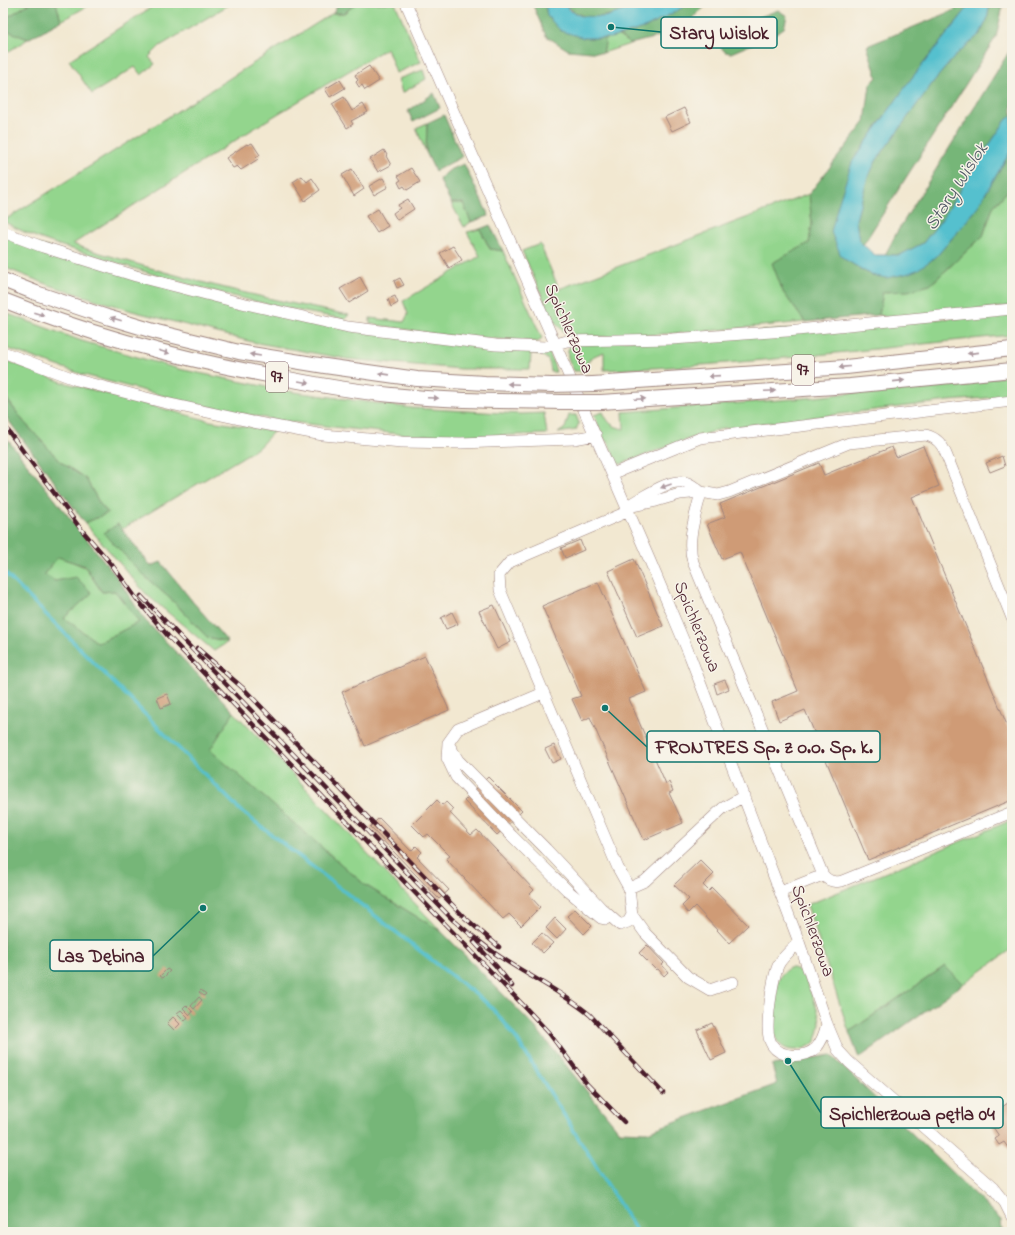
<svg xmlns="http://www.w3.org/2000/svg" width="1015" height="1235" viewBox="0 0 1015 1235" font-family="'Indie Flower',sans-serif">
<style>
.green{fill:#93d58d;stroke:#6e7a5c}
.forest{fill:#76b678;stroke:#606a52;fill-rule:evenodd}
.water{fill:#54c0ce;stroke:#4f707c}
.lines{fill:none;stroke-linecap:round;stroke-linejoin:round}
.stream{stroke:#54c0ce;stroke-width:3.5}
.building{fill:#cf9b76}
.minor-casing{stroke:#9e847e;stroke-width:12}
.major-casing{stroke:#9e847e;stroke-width:16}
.minor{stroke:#fff;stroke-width:11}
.major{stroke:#fff;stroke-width:14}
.rail-casing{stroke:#4a1f2b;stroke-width:4.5}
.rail{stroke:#f7f3e8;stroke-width:3;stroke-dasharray:9;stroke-linecap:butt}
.major-bridge-casing{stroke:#9e847e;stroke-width:16;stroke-linecap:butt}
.major-bridge{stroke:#fff;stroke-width:14}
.oneway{fill:#ae9aa0}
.labels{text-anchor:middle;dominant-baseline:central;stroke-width:3;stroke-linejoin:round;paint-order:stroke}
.shield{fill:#f7f3e8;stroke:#7e5f64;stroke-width:1}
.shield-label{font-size:17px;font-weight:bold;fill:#4a1f2b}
.street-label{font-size:18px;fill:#4a1f2b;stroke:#f7f3e8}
.water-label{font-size:19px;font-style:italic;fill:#4e5764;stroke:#f7f3e8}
.leader{fill:none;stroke:#0f766e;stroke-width:1.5}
.callout-dot{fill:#0f766e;stroke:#f7f3e8;stroke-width:1.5}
.callout{fill:#f7f3e8;stroke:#0f766e;stroke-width:1.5}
.callout-label{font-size:19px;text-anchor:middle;font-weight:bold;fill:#4a1f2b}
</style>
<rect width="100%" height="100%" fill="#f7f3e8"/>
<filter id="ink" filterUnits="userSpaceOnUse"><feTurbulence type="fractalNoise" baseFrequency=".025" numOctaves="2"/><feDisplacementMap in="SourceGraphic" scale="8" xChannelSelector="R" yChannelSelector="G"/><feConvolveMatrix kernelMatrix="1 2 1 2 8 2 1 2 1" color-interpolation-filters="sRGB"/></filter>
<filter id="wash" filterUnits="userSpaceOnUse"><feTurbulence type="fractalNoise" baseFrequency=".012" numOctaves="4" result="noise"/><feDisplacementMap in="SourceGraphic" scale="16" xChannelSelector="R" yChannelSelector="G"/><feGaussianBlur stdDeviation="0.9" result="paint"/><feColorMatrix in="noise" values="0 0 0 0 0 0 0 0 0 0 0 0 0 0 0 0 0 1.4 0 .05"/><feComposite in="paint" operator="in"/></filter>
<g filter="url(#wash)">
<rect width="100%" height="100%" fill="#f2e8d1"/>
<path class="green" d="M3,3H30L3,20Z
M56,3H93L61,21Z
M158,3H232L160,46L149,57L155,64L141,75L135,67L92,94L69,60Z
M357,3H395L421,62L396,73L387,48L261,124L73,244C93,252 116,257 137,264C207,285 277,301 349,315L345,319C263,306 181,284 102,258C69,248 33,239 3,221L333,13H344Z
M3,29L28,39L3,55Z
M619,36L630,44L603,53L606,38Z
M423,70L426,79L402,93L398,79Z
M427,123L426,152L416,128Z
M1012,186V306L891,318L879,315L883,292L898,291L930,285L983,236L993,207Z
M809,194L812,224L809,243L783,292L805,322L708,331L618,337L576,336L566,334L553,320L522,251L540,244L559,289Z
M451,203H463L471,222L464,227Z
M480,229L490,249L503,251L542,338L538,342L442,335L370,324V318L404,322L408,314L403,301L480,256L467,232Z
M3,234L290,318L549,351L556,372H551C550,358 545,355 531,353L530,369H461L347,359L252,342L132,311L49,285L3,267Z
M3,312L82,341L179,369L287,391L412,408L521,414L544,413L547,434L485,436H419L342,428L275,420L191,403L84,375L3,347Z
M1012,314V335C876,348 740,366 604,370V352C593,356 587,358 585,371H574C570,362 563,353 572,344Z
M3,359L62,382L210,421L274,431L258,448L122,529L118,524L142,574L174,602L207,637L228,642L214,651L147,595L85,523L108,513L100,504L86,479L61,462L24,422L4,395Z
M1012,376V396L949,401L724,428L686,440L621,464L617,463L608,442L605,441L594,415L603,412C609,424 611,426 624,429L623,412L806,398L891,388Z
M569,415H576L579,423L576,430L558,433L565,428Z
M58,556L85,567L102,592L115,591L140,622L98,643L64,618L91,592L76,578L55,581L44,574Z
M234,712L442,932L365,885L209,750Z
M1012,820V949L963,984L945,966L849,1032L807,905Z
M789,968C797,967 801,972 805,978C808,986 820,1014 820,1021C820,1026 818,1037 815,1041C813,1045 809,1046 805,1048C791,1053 778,1049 774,1033C772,1025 775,1009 776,1000C777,986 776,976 789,968Z"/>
<path class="forest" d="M30,3H56L61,21L28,39L3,29V20Z
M339,3H357L344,13H333Z
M532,3H545L547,16L584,38H606L603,53L568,50L546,36Z
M565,3H648C623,11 584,30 565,3Z
M691,3H711L708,4L690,20L665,35L630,44L619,36L647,27Z
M958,3H967L966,10L911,79L852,162L841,256L846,260L871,275L936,257L975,211L1012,149V186L993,207L983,236L930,285L908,291L883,292L879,315L805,322L783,292L772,263L809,243L812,224L809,194L865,122L870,85L877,77L867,46L955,10Z
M1003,6L996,37L863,245L859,241L856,220L867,180L876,161L934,81L957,54L980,34L987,20L989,8Z
M778,10L787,16L784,28L771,36L731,53L725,52L721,47L719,33Z
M1012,47V115L1006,120L975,166L942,219L923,243L900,255H885L897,232Z
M434,93L440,108L413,122L408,111Z
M444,115L462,157L435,171L426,152L427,123Z
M464,164L489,216L471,222L463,203H451L439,179L451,169Z
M490,225L503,251L490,249L480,229Z
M3,394L24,422L61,462L86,479L100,504L108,513L85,523L3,413Z
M3,434L116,576L145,620L234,712L210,750L365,885L442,932L535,1027L619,1131L647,1132L777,1084L772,1065L831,1055L1001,1220L1002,1232H3ZM58,557L85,566L102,592L115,591L139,622L98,643L64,618L92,593L76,577L55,581L44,574Z
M118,524L151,566L161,562L193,602L228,642L207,637L174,602L142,574L104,533Z
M945,966L963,984L859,1058L849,1032Z"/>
<path class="water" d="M545,3H565L569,10L581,16L604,17L648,3H691L647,27L611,38H584L561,31L547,16Z
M967,3H990L987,20L980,34L957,54L934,81L876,161L867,180L856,220L859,241L875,255H900L923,243L942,219L975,166L1006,120L1012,115V149L975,211L936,257L917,270L906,274L886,278L871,275L846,260L841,256L831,232L837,208L852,162L911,79L966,10Z"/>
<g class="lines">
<path class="stream" d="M3,571L240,810L488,1004L504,1022L518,1041L637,1232"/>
</g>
<g id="blocks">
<path class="building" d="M369,66L379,81L365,90L362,85L359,87L356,82L358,80L355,75Z
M340,80L345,88L330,97L325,89Z
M344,97L352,111L363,104L368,112L351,121L353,124L347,128L332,104Z
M684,108L691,122L672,131L665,117Z
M252,143L260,155L256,157L258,159L241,170L237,166L233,168L226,158L247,144L248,145Z
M384,150L387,155L386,156L391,165L378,172L370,159Z
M411,168L420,182L407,190L404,186L401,188L398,182L401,180L398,176Z
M352,169L364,189L354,196L342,175Z
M302,176L307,182L312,178L320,190L305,201L293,182Z
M383,178L388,187L374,195L369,186Z
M408,199L414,209L397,220L393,213L400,208L398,205Z
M378,209L388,226L377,233L366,216Z
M453,246L462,260L449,268L440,253Z
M360,277L368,291L349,303L340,289Z
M400,278L404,285L397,288L394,281Z
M395,296L398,303L391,307L388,299Z
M923,446L939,486L912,497L1012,737V800L868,860L805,710L779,721L772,702L798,691L740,552L722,559L707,524L725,517L720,504L819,463L824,475L892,447L896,457Z
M1002,456L1005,466L990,472L986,463Z
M580,540L584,550L565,558L561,548Z
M634,559L663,626L637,637L608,571Z
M598,582L646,692L629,699L666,784L669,782L673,791L669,793L683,823L644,840L590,717L582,721L572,699L581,696L542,606Z
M494,605L511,642L497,649L479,611Z
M452,612L458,624L446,629L441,618Z
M425,656L449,710L365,746L342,692Z
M725,680L729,689L717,694L714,684Z
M167,694L171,704L161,708L157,698Z
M554,745L561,759L552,763L545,749Z
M488,777L522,811L497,835L464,801Z
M437,800L442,805L446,802L453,809L450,813L471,835L477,830L534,890L529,895L540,907L521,926L509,914L503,919L446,859L450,856L428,834L424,837L412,825Z
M379,818L411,851L416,846L422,852L417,857L449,890L439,899L370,827Z
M700,860L714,874L703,885L709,891L712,888L748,925L729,943L695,906L688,913L682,906L689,899L674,885Z
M575,909L592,926L584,934L567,916Z
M555,918L566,929L557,939L546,928Z
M542,933L553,943L543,953L532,943Z
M647,945L664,963L662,965L668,972L664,976L658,969L656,970L639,953Z
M167,969L170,971L163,978L160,976Z
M201,990L206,994L204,996L199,992Z
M199,997L202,1000L194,1009L191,1006Z
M186,1005L193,1012L190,1015L183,1008Z
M181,1010L188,1017L185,1021L177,1013Z
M173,1017L180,1024L174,1030L167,1023Z
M712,1023L726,1053L711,1060L697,1030Z
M1012,1100V1151L1011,1152L1004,1142L999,1145L995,1139L999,1136L987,1118Z"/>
</g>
</g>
<g filter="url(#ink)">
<use href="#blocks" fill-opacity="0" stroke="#9e847e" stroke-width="1"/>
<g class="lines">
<g class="minor-casing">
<path id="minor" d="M406,3L650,561L690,656L799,942L827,1024L838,1050L849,1062L993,1188L1005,1203L1012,1217
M3,232L43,247L136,276L233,301L348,327L496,345L545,347L567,341L672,339L787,331L1012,309
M3,352L77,380L166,403L253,422L323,435L402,442L461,443L574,439L596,435
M612,474L700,438L1012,401
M701,492C696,515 686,539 693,562L823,875L780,892
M632,503C647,495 671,477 688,483C693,485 697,489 701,492
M627,507L656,501L680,494L701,492L718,495L729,492L849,443L926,435C937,438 942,444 946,454L1012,618
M543,693L458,729L448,743L458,760L546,849L601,908L620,925L628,922L632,915L629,888L618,868L500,590L499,575L510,562L629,511
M448,743L447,758L456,777L512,836L567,890L601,918L606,919
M823,875C828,881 833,883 842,881L1012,812
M629,888L645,881L723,808L744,796
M632,915L645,933L688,977L710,990L733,982
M799,942C793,948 785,955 780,962C773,972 768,1014 768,1027C768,1033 769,1040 772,1045C781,1058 804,1059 816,1048C822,1042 825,1032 827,1024"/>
</g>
<g class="major-casing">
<path id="major" d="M3,280L36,293L107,317L157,332L239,352L325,366L417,379L485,383L552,385
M3,300C90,335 181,359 273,376C312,384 352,391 392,395C448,401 505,401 561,402
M593,384L846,367L1012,349
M601,402L850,386L1012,370"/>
</g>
<use href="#minor" class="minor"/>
<use href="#major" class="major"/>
<g class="rail-casing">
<path id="rail" d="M3,424L80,528L112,565L136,598L168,636L524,1006L549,1033L587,1084L624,1122
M141,596L452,919C469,933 486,948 505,960C534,979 564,993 590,1015L663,1093
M197,648L244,689L464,917L499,947
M474,942L496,966L512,986"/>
</g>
<use href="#rail" class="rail"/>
<g class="major-bridge-casing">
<path id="major-bridge" d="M552,385L593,384
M561,402H601"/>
</g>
<use href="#major-bridge" class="major-bridge"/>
</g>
<defs><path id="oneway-solid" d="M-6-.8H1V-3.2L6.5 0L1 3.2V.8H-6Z"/></defs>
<g class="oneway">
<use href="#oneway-solid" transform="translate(39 314) rotate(18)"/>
<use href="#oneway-solid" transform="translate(116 319) rotate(-163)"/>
<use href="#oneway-solid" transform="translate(164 352) rotate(16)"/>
<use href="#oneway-solid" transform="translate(973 353) rotate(174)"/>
<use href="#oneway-solid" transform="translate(255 355) rotate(-171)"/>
<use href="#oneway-solid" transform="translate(844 367) rotate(175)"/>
<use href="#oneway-solid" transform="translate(384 374) rotate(-172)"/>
<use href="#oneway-solid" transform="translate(714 376) rotate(176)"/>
<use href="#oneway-solid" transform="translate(899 381) rotate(-6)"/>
<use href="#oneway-solid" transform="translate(304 382) rotate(10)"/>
<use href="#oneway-solid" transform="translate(513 384) rotate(-178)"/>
<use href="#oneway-solid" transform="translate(770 391) rotate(-3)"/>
<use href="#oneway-solid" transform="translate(433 398) rotate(3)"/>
<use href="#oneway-solid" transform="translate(640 399) rotate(-3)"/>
<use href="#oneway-solid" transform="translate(666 486) rotate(160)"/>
</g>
</g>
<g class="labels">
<g class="shield">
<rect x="792" y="355" width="22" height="30" rx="3"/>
<rect x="266" y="362" width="22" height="30" rx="3"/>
</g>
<g class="shield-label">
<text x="803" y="370">97</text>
<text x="277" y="377">97</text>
</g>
<g class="street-label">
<text transform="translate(568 329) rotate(66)">Spichlerzowa</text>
<text transform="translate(696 627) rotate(68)">Spichlerzowa</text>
<text transform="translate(812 931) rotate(70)">Spichlerzowa</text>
</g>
<g class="water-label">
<text transform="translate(957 187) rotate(-57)">Stary Wislok</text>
</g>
</g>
<path class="leader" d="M611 27L661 32M605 708L647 747M203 908L153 956M788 1061L821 1113"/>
<g class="callout-dot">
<circle cx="611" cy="27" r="4"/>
<circle cx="605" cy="708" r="4"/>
<circle cx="203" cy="908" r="4"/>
<circle cx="788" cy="1061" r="4"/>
</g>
<g class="callout">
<rect x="661" y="17" width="116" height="31" rx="4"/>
<rect x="647" y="731" width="233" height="31" rx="4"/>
<rect x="50" y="940" width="103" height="31" rx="4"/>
<rect x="821" y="1097" width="182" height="31" rx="4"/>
</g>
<g class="callout-label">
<text x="719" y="39">Stary Wislok</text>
<text x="764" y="753">FRONTRES Sp. z o.o. Sp. k.</text>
<text x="101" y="962">Las Dębina</text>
<text x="912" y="1120">Spichlerzowa pętla 04</text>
</g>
<rect width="1015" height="1235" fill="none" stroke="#f7f3e8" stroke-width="16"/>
</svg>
